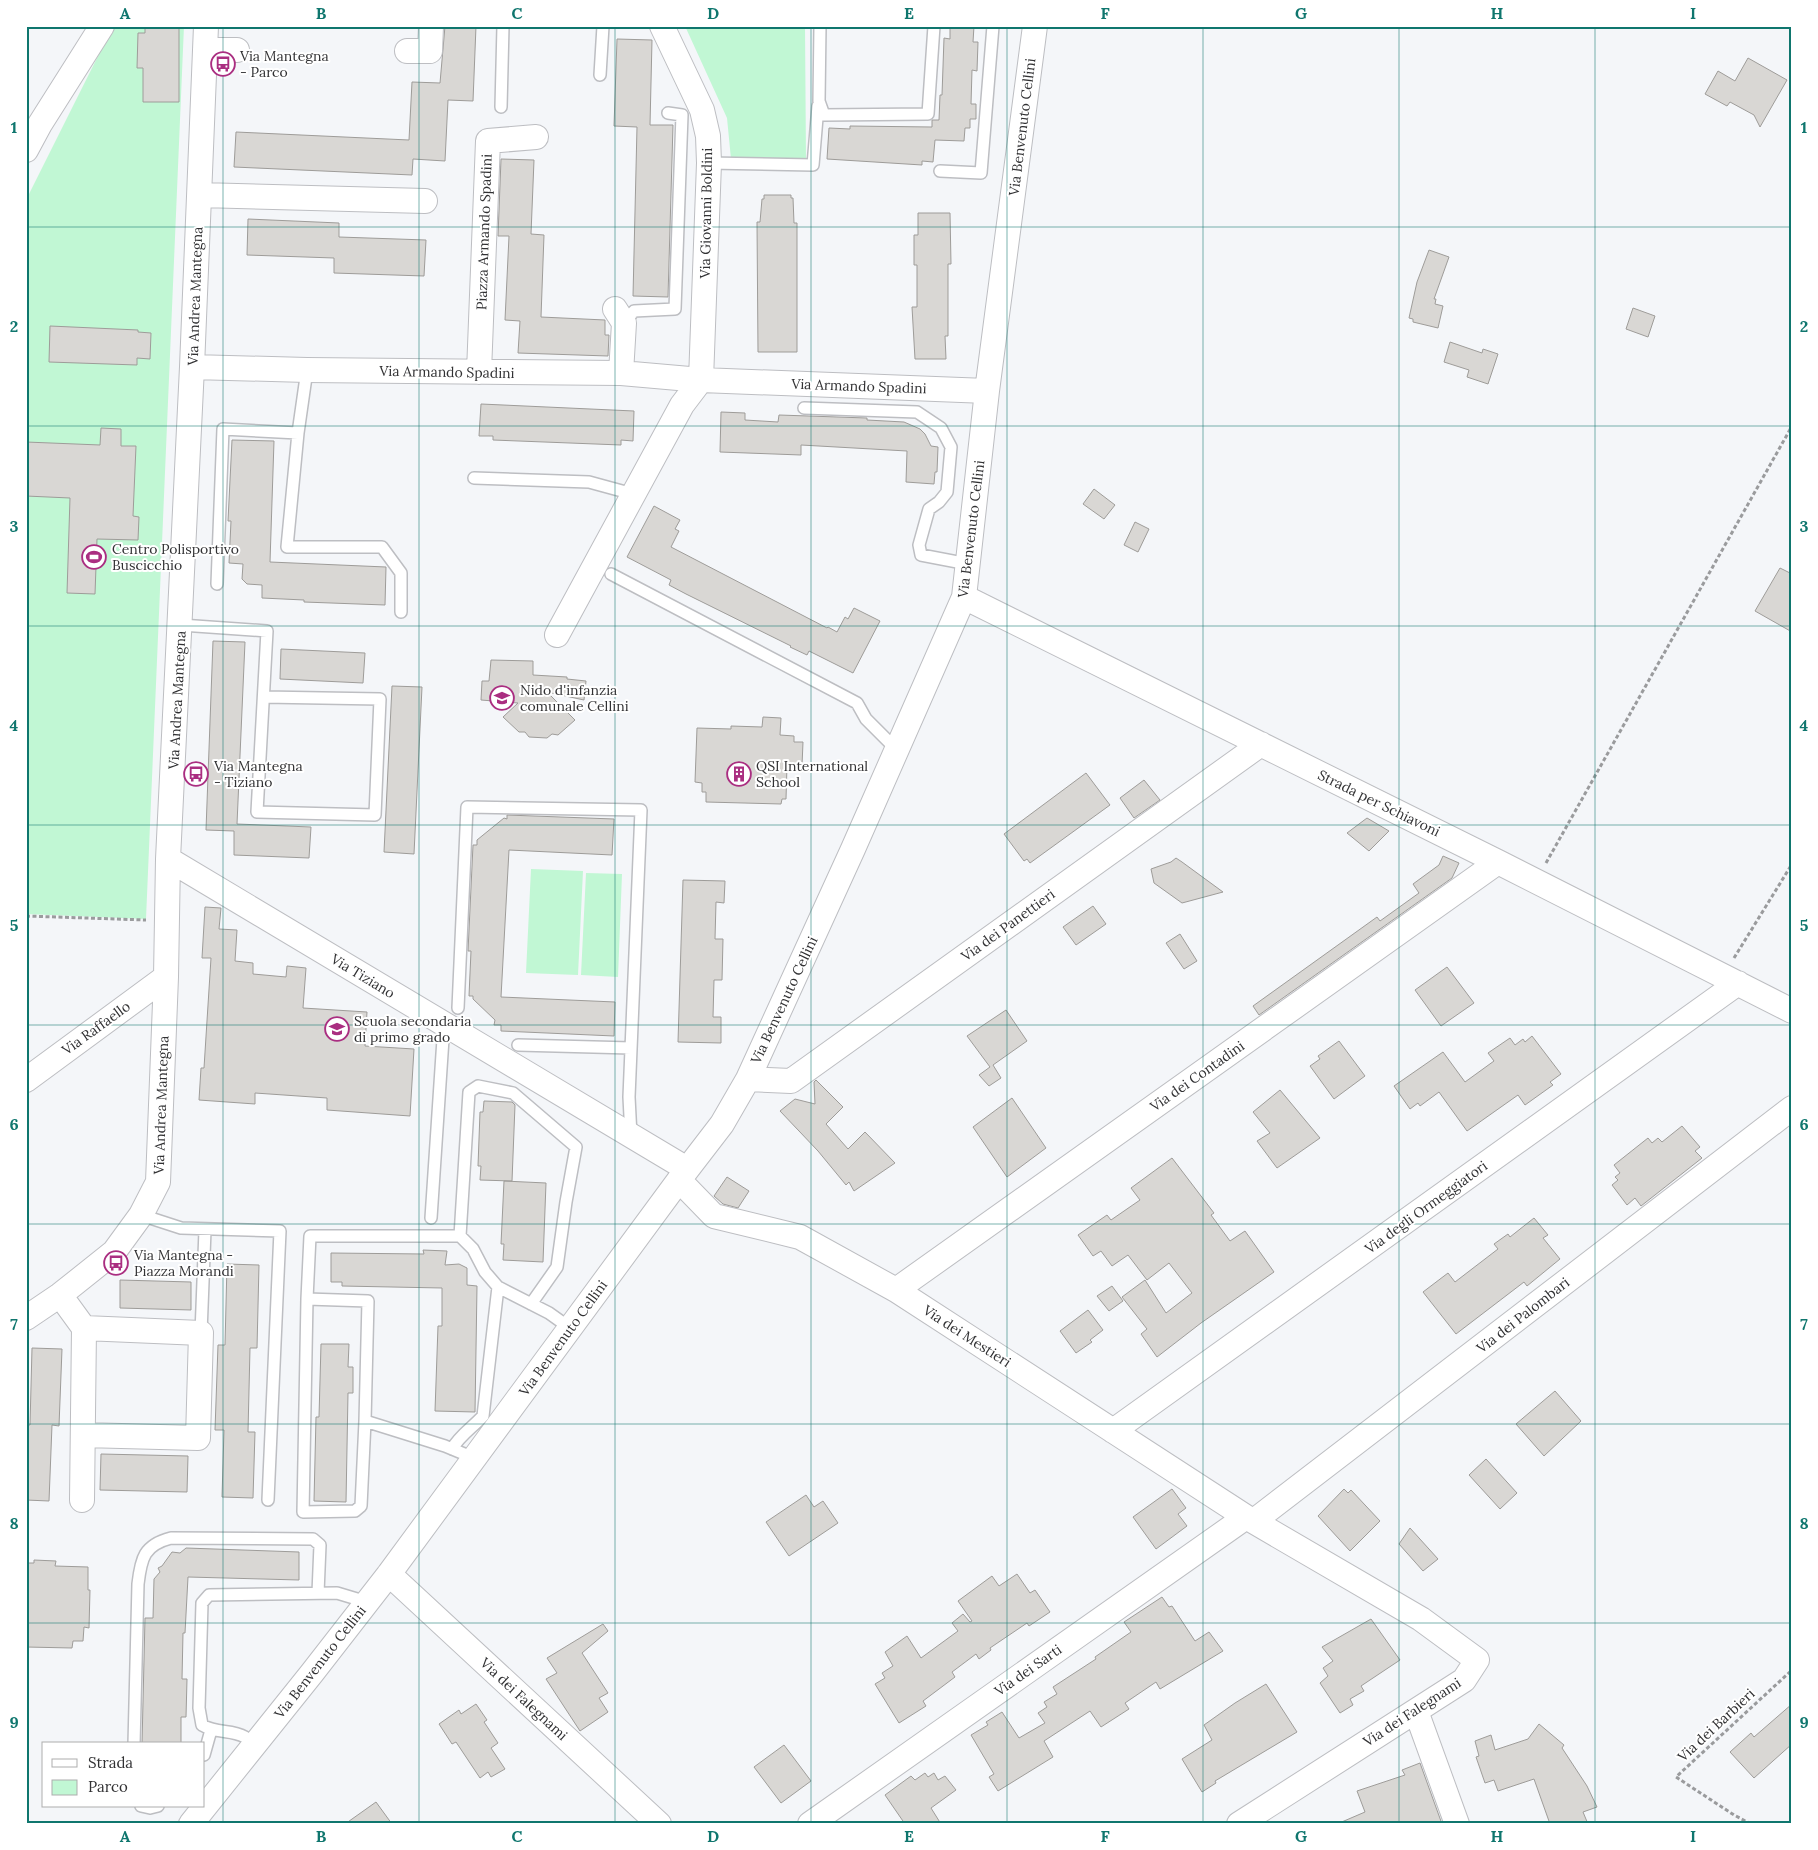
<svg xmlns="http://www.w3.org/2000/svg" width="1818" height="1850" viewBox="0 0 1818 1850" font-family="Lora,serif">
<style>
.green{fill:#c1f7d4}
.building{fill:#d9d7d4;stroke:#9e9c99}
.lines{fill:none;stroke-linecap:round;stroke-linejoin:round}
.lane-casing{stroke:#bdbec2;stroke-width:14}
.street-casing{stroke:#bdbec2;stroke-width:26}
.path{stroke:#9a9b9d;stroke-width:3;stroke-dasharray:4 2.5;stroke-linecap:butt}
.lane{stroke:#fff;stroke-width:11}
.street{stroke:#fff;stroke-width:24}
.grid{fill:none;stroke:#0f766e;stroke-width:1;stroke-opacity:0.55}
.labels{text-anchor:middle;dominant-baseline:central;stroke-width:4;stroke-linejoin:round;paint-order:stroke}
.poi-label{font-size:14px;fill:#313133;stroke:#fff;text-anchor:start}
.street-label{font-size:14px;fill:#313133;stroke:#fff}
.neatline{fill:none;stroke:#0f766e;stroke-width:2}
.grid-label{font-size:16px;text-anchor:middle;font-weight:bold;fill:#0f766e}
</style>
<rect width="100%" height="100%" fill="#f4f6f9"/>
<path class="green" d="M113,26H184L146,919L26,914V200Z
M685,26H805L806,161L731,159L727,118Z
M531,869L583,871L578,975L526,973Z
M586,873L622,874L618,977L581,975Z"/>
<path class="building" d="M145,26H179V102H143V68H137L138,33H145Z
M445,26H476L473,101L448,100L445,161L413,159L412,175L234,167L236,132L409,140L412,82L440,83Z
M950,26H974L973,42H978L977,71L972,70L971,104H976V119H970V128H965L964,141L935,140L933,162L922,161V165L827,159L829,128L850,129V126L932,127V120H939L940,95H942L944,38L950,39Z
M617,39L652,40L650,125H673L668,297L633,296L637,127L614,126Z
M1748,58L1787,80L1760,127L1754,115L1730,102L1727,106L1705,94L1718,71L1735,81Z
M501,159L534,160L531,234L544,235L541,317L605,320V335H609L608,356L518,353L520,321L505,320L509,236H498Z
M764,195H791V198H793L794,223H797V352H758L757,222H760L762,199H764Z
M918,213H950L951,264H948V336H945L946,359H915L912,307H917V265H914V235H918Z
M248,219L339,223V237L426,240L424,276L334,273V258L247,255Z
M1429,250L1449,257L1434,299H1436L1435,304L1443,306L1438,328L1413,322V319L1409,318L1417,282Z
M1633,308L1655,316L1648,337L1626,329Z
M50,326L138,330V332L151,333L150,359L137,358V365L49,362Z
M1450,342L1482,353L1483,349L1498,354L1488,384L1467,377L1469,370L1444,362Z
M481,404L634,411L633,441L621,440V445L493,440V436H479Z
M721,412L745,413V420L778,422L779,415L867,418V420L904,422L920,429L925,434L931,446L938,447L937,472H935L934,484L906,482L907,451L801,445V455L720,452Z
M101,428L121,429V446H136L133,516L139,517L138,540L97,539L95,594L67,593L70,498L26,496V442L100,445Z
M232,440L274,441L270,562L386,567L385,605L304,602V600L262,598V585L247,584L242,579L243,564L229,563L231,521H228Z
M1094,489L1115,505L1104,519L1083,504Z
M654,506L680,520L675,529L679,531L671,547L827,628L828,627L837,632L845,617L848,619L854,608L880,621L853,673L809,651L807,655L790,647L791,646L686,594L669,585L671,580L627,557Z
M1135,522L1149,529L1138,552L1124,545Z
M1780,568L1792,574V632L1755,611Z
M213,641L245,642L237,824L311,827L309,858L234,855V831L206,830Z
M281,649L365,653L363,683L280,679Z
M491,660L533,661V675L567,677V679L586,681L584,700L547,692L575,720L558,735L552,734L547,738L529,737L525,732H519L503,717L518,703L481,700L482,681H489Z
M392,686L422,687L414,854L384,852Z
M763,717L781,718L780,735L794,736V742H803L802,766L787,765L786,799H782L781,804L706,802V792H702V783L695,782L697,728L731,729V726L762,727Z
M1086,773L1110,805L1030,863L1027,859L1024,861L1004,834Z
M1144,780L1160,800L1134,818L1120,798Z
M507,815L614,819L612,855L509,850L501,997L615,1002L614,1036L501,1031V1025H494L495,1020L473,999V996H469L471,951H468L473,845H477V840L504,818L507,819Z
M1367,818L1389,831L1369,851L1347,833Z
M1443,856L1459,863L1452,878L1259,1015L1253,1006L1377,917L1380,921L1419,893L1413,884L1439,865Z
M1176,858L1182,862L1223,892L1182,903L1154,883L1151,869L1171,862Z
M683,880L725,881L724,903L716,902L715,939H723L722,980H714L713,1017H721V1043L678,1042Z
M1093,906L1106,924L1076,945L1063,927Z
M205,907L221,908L219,929L237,930L235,961L253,963V974L286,977L287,966L306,968L303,1008L367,1012L365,1046L414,1049L410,1116L327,1110V1098L255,1093V1104L199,1100L201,1068H204L211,958H202Z
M1180,934L1197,961L1184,969L1166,943Z
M1447,967L1474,1003L1441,1026L1415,990Z
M1006,1010L1027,1041L993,1065L1001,1078L989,1086L979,1075L990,1067L967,1036Z
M1532,1036L1561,1074L1550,1082L1553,1085L1525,1105L1518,1095L1467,1131L1439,1092L1420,1106L1418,1103L1410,1109L1394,1086L1443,1052L1465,1082L1494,1061L1488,1053L1510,1038L1515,1045L1523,1039L1525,1042Z
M1339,1041L1365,1076L1334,1099L1310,1066L1320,1059L1318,1056Z
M816,1080L843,1107L826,1124L848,1149L865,1132L895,1163L854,1191L849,1182L846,1185L818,1151L780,1111L795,1099L815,1104L814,1082Z
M1280,1090L1320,1138L1277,1168L1257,1141L1270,1133L1253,1112Z
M1012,1098L1046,1148L1007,1177L973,1127Z
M484,1101L512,1102L515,1105L512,1181L480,1180L481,1166H478L480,1112H483Z
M1682,1126L1700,1147L1695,1151L1702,1158L1641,1206L1635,1198L1627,1205L1612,1185L1618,1180L1615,1177L1620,1173L1614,1165L1648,1138L1652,1143L1658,1138L1662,1142Z
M1172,1158L1214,1213L1211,1215L1230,1241L1245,1231L1274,1272L1201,1323L1157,1357L1141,1334L1147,1329L1122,1297L1145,1280L1166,1313L1192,1293L1169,1263L1147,1280L1128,1255L1112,1266L1101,1251L1093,1256L1078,1235L1107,1215L1111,1220L1140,1200L1131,1188Z
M727,1177L749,1191L738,1208L723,1204L714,1196Z
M504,1181L546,1183L543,1262L503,1260L504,1244H501Z
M1534,1218L1548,1235L1543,1238L1560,1259L1527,1286L1524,1282L1456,1334L1423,1292L1448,1273L1455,1282L1498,1249L1494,1244L1508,1234L1510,1237Z
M423,1250L447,1251L445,1265L459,1264L467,1268V1285L477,1286L475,1412L435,1411L438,1326H442V1288L342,1286V1282H331V1253L424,1254Z
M227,1264L259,1265L257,1348H250L248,1432H255L253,1498L222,1497L224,1430H215L218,1345H225Z
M120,1280L191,1282V1310L120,1308Z
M1112,1286L1123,1301L1109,1311L1097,1296Z
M1088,1310L1103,1330L1090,1340L1092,1342L1076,1353L1060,1331Z
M321,1344H349L348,1367H353V1393H348L346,1502L314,1501L316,1417H319Z
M32,1348L62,1349L59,1426L52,1425L49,1501L26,1500V1425H30Z
M1555,1391L1581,1421L1544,1456L1516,1424Z
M101,1454L188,1456L187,1492L100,1490Z
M1486,1459L1517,1493L1500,1509L1469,1475Z
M1172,1489L1186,1508L1178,1514L1187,1526L1156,1549L1133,1517Z
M1344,1489L1348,1493L1351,1490L1380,1521L1350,1551L1318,1516Z
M806,1495L814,1507L823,1501L838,1523L789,1556L766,1522Z
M1410,1528L1438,1559L1423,1571L1399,1544Z
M186,1548L299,1552V1580L188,1577L185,1633H183L182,1679H187L186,1717H181V1744H142L145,1618H153L154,1579L160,1572L158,1568L162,1566L172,1552L180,1553Z
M34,1560L56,1561L55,1566L88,1567V1590H90L89,1628L84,1627L83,1641H73L72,1648L26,1647V1563H34Z
M1017,1574L1030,1593L1035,1590L1050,1612L1029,1626L1027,1623L990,1648L991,1650L979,1659L976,1654L952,1672L955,1677L923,1701L926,1706L899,1723L875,1684L885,1678L882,1673L893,1666L885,1652L907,1636L921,1658L958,1631L952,1623L963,1614L970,1622L972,1621L958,1601L992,1576L999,1586Z
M1162,1597L1169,1607L1172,1606L1195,1641L1209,1632L1223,1651L1160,1689L1156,1682L1125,1703L1129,1709L1101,1727L1090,1711L1044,1741L1053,1757L998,1791L989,1777L994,1774L971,1735L988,1725L986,1722L1002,1712L1019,1738L1045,1723L1038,1713L1047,1707L1044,1702L1057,1694L1053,1687L1096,1659L1095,1657L1131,1632L1124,1622Z
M1371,1619L1400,1660L1361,1686L1364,1691L1350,1699L1353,1705L1340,1713L1320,1683L1328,1676L1323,1668L1333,1661L1322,1647Z
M603,1624L608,1631L582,1653L608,1693L599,1698L608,1712L580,1731L546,1679L557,1673L547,1658Z
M1266,1684L1297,1732L1215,1781L1216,1783L1202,1792L1182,1759L1212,1740L1204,1725L1235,1703Z
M476,1704L487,1720L484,1722L498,1743L491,1748L505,1769L491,1777L488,1772L480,1778L456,1742L452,1744L439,1724L459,1710L461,1714Z
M1792,1704V1744L1754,1778L1730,1752L1751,1733L1754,1737Z
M1539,1724L1564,1745L1562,1748L1587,1786L1597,1807L1583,1812L1588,1824H1550L1534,1779L1498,1791L1494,1780L1485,1783L1476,1757L1479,1756L1475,1741L1491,1735L1495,1750L1528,1739Z
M784,1745L811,1781L781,1803L754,1767Z
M1420,1763L1442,1824H1337L1365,1812L1357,1791L1405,1775L1402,1770Z
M925,1773L928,1777L934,1773L938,1780L945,1776L956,1790L931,1808L941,1824H905L885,1795L911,1776L915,1780Z
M376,1802L392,1824H345Z"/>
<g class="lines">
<g class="lane-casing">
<path id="lane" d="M820,26L819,101L824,115L928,114L934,26
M600,75L603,26
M501,107L503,26
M709,163L813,165L818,106
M940,171L981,173L993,26
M624,323L634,311L675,309L682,115L668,113
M307,370L298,433L287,547H382L401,573V612
M804,408L917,412L941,428L951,447L947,492L939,502L929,509L919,545L921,555L968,564
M474,478L589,482L633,494
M611,574L857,703L866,719L897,750
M217,584L223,429L298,433
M181,625L267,631L257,812L375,815L380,699L264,697
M458,1008L467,807L641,810L629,1097L631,1136
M518,1045L631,1048
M141,1215L181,1228L280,1231L268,1500
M431,1218L444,1024
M460,1236L469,1092L478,1086L513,1093L576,1147L566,1202L557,1267L531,1304
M307,1299L303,1512L355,1511L361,1506L365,1421
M201,1333L205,1230
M452,1449C459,1436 473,1427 483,1416L498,1287
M474,1458L445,1446L365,1421L368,1301L307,1299L310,1236H460L473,1249L485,1272L498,1287L549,1313L570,1328
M134,1744L138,1584C141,1558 144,1545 171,1538L313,1539L320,1545L318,1593
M254,1745C251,1743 248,1739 245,1737C231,1729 217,1734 202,1725L199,1708L202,1603L209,1595L337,1593L367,1602
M204,1755L211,1730
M141,1806L150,1808L158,1806"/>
</g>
<g class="street-casing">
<path id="street" d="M205,50H237
M407,51H430L431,26
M26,150L40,124L102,26
M200,195L425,201
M615,309L624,323L621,373
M192,367L307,370L621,373L701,380L987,391
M479,372L488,141L536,137
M964,597L1498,862L1792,1011
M557,635L682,405L701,380L709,163L708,136L702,110L662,26
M168,859L687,1169
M748,1079L791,1081L1261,744
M26,1080L166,977
M679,1180L714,1216L800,1237L896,1290L1246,1517L1421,1619L1477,1660L1464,1680L1239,1824
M896,1290L1498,862
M60,1295L84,1328L82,1500
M26,1318L60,1295L114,1252L141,1215L158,1182L166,977L168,859L192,367L206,26
M1113,1431L1738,983
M83,1435L198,1438L201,1333L84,1328
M1254,1521L1792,1108
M389,1574L659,1824
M1416,1711L1457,1824
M191,1824L312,1673L389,1574L679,1180L722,1124L748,1079L853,849L964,597L987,391L1035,26
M810,1824L1246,1517"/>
</g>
<path class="path" d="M1546,863L1792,426
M26,916L146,920
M1734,958L1792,864
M1751,1824L1734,1815L1676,1777L1792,1670"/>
<use href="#lane" class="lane"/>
<use href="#street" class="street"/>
</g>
<path class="grid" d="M223,26V1824M419,26V1824M615,26V1824M811,26V1824M1007,26V1824M1203,26V1824M1399,26V1824M1595,26V1824M26,227H1792M26,426H1792M26,626H1792M26,825H1792M26,1025H1792M26,1224H1792M26,1424H1792M26,1623H1792"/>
<defs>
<g id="bus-ring" transform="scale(1.25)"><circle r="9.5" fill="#fff" stroke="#aa2e81" stroke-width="1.5"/><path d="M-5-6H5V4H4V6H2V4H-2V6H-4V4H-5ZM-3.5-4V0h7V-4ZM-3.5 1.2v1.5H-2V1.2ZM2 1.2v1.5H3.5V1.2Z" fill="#aa2e81"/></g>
<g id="stadium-ring" transform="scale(1.25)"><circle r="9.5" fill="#fff" stroke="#aa2e81" stroke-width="1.5"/><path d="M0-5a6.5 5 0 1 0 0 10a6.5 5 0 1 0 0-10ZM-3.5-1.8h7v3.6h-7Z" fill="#aa2e81"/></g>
<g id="school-ring" transform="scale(1.25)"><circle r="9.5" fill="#fff" stroke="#aa2e81" stroke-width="1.5"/><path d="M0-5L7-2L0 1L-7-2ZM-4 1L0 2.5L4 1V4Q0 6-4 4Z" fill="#aa2e81"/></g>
<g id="building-ring" transform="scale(1.25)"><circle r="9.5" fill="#fff" stroke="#aa2e81" stroke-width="1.5"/><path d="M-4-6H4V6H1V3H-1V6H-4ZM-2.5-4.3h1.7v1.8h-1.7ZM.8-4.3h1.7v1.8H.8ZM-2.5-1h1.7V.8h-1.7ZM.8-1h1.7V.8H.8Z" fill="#aa2e81"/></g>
</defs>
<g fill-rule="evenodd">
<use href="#bus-ring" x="223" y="64"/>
<use href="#stadium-ring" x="94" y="557"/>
<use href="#school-ring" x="502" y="698"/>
<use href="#bus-ring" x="196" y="774"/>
<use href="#building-ring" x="739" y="774"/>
<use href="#school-ring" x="337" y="1029"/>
<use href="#bus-ring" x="116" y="1263"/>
</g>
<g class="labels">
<g class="poi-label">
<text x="240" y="56">Via Mantegna<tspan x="240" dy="16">- Parco</tspan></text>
<text x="112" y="549">Centro Polisportivo<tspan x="112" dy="16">Buscicchio</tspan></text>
<text x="520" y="690">Nido d'infanzia<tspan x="520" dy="16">comunale Cellini</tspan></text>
<text x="214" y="766">Via Mantegna<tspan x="214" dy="16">- Tiziano</tspan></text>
<text x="756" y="766">QSI International<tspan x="756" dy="16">School</tspan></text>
<text x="354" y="1021">Scuola secondaria<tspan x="354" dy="16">di primo grado</tspan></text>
<text x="134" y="1255">Via Mantegna -<tspan x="134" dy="16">Piazza Morandi</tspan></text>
</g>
<g class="street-label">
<text transform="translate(1022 127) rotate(-83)">Via Benvenuto Cellini</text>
<text transform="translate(706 213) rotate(-89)">Via Giovanni Boldini</text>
<text transform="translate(484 232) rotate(-88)">Piazza Armando Spadini</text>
<text transform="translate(195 296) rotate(-88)">Via Andrea Mantegna</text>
<text transform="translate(447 372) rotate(1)">Via Armando Spadini</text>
<text transform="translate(859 386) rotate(2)">Via Armando Spadini</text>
<text transform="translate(971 529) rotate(-83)">Via Benvenuto Cellini</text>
<text transform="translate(177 700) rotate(-87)">Via Andrea Mantegna</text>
<text transform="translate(1379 803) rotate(26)">Strada per Schiavoni</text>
<text transform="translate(1008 925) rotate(-36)">Via dei Panettieri</text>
<text transform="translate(363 976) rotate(31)">Via Tiziano</text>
<text transform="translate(784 1000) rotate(-65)">Via Benvenuto Cellini</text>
<text transform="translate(96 1028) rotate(-36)">Via Raffaello</text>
<text transform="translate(1197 1076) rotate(-35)">Via dei Contadini</text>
<text transform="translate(161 1105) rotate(-88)">Via Andrea Mantegna</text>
<text transform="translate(1426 1207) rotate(-36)">Via degli Ormeggiatori</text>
<text transform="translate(1523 1315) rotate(-38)">Via dei Palombari</text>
<text transform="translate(967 1336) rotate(33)">Via dei Mestieri</text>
<text transform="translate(563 1338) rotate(-54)">Via Benvenuto Cellini</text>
<text transform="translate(320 1662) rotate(-52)">Via Benvenuto Cellini</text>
<text transform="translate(1028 1670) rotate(-35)">Via dei Sarti</text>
<text transform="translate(524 1699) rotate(43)">Via dei Falegnami</text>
<text transform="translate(1412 1712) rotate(-33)">Via dei Falegnami</text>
<text transform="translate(1716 1725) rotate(-43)">Via dei Barbieri</text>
</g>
</g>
<rect width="1818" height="1850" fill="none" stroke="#ffffff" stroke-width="55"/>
<rect x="42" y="1742" width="162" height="65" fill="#ffffff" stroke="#adadad"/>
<rect x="52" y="1759" width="25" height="8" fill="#ffffff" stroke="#adadad"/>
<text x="88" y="1768" font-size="15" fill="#313133">Strada</text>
<rect x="52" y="1780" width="25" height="15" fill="#c1f7d4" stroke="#adadad"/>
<text x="88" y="1792" font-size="15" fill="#313133">Parco</text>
<rect x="28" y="28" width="1762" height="1794" class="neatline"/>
<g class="grid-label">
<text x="125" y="19">A</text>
<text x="321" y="19">B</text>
<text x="517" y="19">C</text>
<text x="713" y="19">D</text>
<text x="909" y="19">E</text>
<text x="1105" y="19">F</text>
<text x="1301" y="19">G</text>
<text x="1497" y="19">H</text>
<text x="1693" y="19">I</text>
<text x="14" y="133">1</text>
<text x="1804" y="133">1</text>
<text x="14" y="332">2</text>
<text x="1804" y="332">2</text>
<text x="14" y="532">3</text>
<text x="1804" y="532">3</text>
<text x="14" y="731">4</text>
<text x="1804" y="731">4</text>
<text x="14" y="931">5</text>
<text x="1804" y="931">5</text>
<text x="14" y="1130">6</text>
<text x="1804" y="1130">6</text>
<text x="14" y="1330">7</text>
<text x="1804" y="1330">7</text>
<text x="14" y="1529">8</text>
<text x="1804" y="1529">8</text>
<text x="14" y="1728">9</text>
<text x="1804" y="1728">9</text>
<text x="125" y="1842">A</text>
<text x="321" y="1842">B</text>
<text x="517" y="1842">C</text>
<text x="713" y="1842">D</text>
<text x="909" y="1842">E</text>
<text x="1105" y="1842">F</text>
<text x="1301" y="1842">G</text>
<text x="1497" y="1842">H</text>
<text x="1693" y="1842">I</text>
</g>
</svg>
